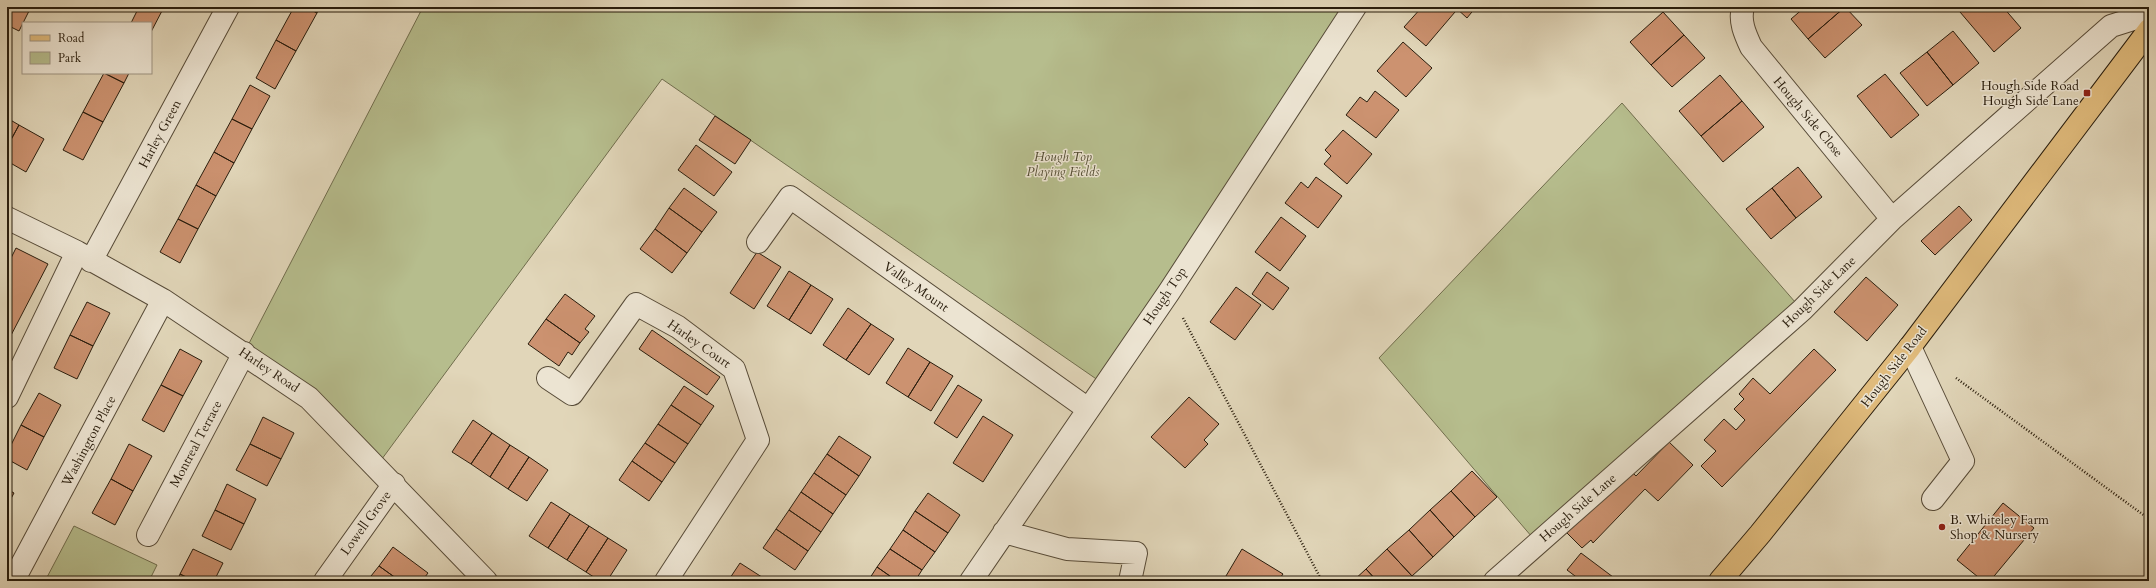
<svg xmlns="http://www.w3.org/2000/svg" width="2156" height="588" viewBox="0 0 2156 588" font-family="Cardo,serif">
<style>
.green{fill:#b6bd8d;stroke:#706d4d}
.building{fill:#cc9270;stroke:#291d0d}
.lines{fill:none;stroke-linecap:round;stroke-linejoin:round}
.minor-casing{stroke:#574b38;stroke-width:24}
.major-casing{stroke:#291d0d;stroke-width:24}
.path{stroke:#291d0d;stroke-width:2.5;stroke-dasharray:1 2;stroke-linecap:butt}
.minor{stroke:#ece4d2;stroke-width:22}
.major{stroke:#e0bb7c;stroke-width:22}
.poi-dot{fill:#8f2418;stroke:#ece4d2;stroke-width:1.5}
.labels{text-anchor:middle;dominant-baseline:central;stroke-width:3;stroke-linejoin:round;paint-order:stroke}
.poi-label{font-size:13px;fill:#291d0d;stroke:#ece4d2;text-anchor:end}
.street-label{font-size:13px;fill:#291d0d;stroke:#ece4d2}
.park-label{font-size:13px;font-style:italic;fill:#534d33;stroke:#ece4d2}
</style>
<rect width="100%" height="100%" fill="#e1d6b9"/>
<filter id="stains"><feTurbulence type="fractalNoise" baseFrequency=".005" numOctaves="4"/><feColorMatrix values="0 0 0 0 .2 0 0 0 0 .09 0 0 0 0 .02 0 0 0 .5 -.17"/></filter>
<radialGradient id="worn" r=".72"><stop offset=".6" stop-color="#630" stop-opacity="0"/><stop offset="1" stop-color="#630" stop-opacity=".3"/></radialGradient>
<path class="green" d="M423,7H1355L1105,385L662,79L376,467L244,353Z
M1622,103L1802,310L1538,544L1379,358Z
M74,526L157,565L149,581H45Z"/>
<path class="building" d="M7,7H31L19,31L7,25Z
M139,7H164L151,32V23H131Z
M294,7H306L317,13L296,51L276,40Z
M306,7H320L317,13Z
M1422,7H1449L1455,12L1426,46L1404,27Z
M1455,7H1476L1467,18Z
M1805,7H1845L1808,39L1791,19Z
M1845,7L1862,25L1825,58L1808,39Z
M1966,7H2003L2021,28L1994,52L1960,12Z
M1663,12L1684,35L1651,65L1630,42Z
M1953,31L1979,63L1953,85L1927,52Z
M1684,35L1705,58L1672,87L1651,65Z
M276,40L296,51L275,89L256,78Z
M1403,42L1432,68L1406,97L1377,71Z
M1927,52L1953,85L1927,106L1900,73Z
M104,73L124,83L103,122L83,112Z
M104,73H129L124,83Z
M1885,74L1919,115L1891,138L1857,96Z
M1720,75L1742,101L1701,136L1679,111Z
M250,85L270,96L252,129L232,119Z
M1375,91L1399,110L1376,138L1346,115L1360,97L1367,102Z
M1742,101L1764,127L1723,162L1701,136Z
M83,112L103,122L83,160L63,150Z
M715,116L751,140L735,164L699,140Z
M7,118L19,125L7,147Z
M232,119L252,129L234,163L214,152Z
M19,125L44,139L26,172L7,161V147Z
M1343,130L1372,154L1347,184L1324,164L1331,156L1325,150Z
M696,145L732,172L714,196L678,170Z
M214,152L234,163L216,196L196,185Z
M1798,167L1822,197L1796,218L1772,188Z
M1316,177L1342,196L1318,228L1285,203L1301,182L1308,188Z
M196,185L216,196L198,229L178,219Z
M684,188L717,212L702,232L669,208Z
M1772,188L1796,218L1771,239L1746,209Z
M1959,206L1972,220L1935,255L1921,241Z
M669,208L702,232L687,253L655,229Z
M1281,217L1306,236L1280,271L1255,252Z
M178,219L198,229L180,263L160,252Z
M655,229L687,253L672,273L640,249Z
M16,248L48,264L7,343V266Z
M757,252L781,267L754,309L730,293Z
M789,271L811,285L789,320L767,306Z
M1267,272L1289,288L1273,310L1252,294Z
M1866,277L1898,305L1867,341L1834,312Z
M811,285L833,299L811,334L789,320Z
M1236,287L1261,305L1235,340L1210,322Z
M565,294L595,316L585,329L589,332L580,343L546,319Z
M87,302L110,313L93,346L70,335Z
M848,308L871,324L846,360L823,345Z
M546,319L580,343L572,355L568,352L559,366L528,344Z
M871,324L894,339L869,375L846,360Z
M652,330L720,377L707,395L639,349Z
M70,335L93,346L77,379L54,368Z
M908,348L930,362L908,397L886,383Z
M180,349L202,361L183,396L161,385Z
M1814,349L1836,370L1722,487L1701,466L1716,451L1704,440L1724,419L1736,430L1745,420L1734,409L1744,399L1739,394L1753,378L1770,394Z
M930,362L953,376L931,411L908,397Z
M161,385L183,396L164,432L142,420Z
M958,385L982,400L957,438L934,423Z
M684,386L714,406L701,425L671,405Z
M39,393L61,405L44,437L21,425Z
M1189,397L1219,424L1204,440L1208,444L1185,468L1151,437Z
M671,405L701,425L688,444L658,424Z
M983,416L1013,435L983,482L953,463Z
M263,417L294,433L281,459L250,444Z
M473,420L492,433L471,464L452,452Z
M658,424L688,444L675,463L645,443Z
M21,425L44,437L27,470L7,459V453Z
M492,433L510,445L490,477L471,464Z
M839,436L871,457L859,476L827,454Z
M1669,442L1693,465L1658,501L1645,489L1593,543L1591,540L1582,548L1565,531L1629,469L1636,476Z
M645,443L675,463L662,482L632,461Z
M129,444L152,456L133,491L111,479Z
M250,444L281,459L267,486L236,470Z
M510,445L529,457L508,489L490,477Z
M827,454L859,476L846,495L814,473Z
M529,457L548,470L527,501L508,489Z
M632,461L662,482L649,501L619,480Z
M1472,471L1497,497L1475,517L1451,491Z
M814,473L846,495L833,514L801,492Z
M111,479L133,491L115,525L92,513Z
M227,484L256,499L244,524L215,510Z
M7,489L14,493L7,506Z
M1451,491L1475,517L1454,537L1430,510Z
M801,492L833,514L821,532L789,510Z
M928,493L960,515L948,533L915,511Z
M551,502L570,514L548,548L529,536Z
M2003,503L2034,528L1990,581H1983L1957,560Z
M215,510L244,524L231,550L202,536Z
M789,510L821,532L808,551L776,529Z
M1430,510L1454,537L1433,557L1409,530Z
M915,511L948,533L935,552L903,530Z
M570,514L589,526L567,560L548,548Z
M589,526L608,538L586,572L567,560Z
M776,529L808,551L795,570L763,548Z
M903,530L935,552L922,570L890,549Z
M1409,530L1433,557L1412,576L1387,549Z
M608,538L627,550L607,581H600L586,572Z
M393,547L428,573L422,581H400L379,566Z
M193,549L223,563L214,581H194L180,574Z
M890,549L922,570L915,581H897L877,567Z
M1242,549L1283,574L1278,581H1223Z
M1387,549L1412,576L1406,581H1377L1366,569Z
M1581,553L1613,577L1610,581H1578L1579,579L1567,570Z
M740,563L768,581H728Z
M379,566L400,581H367Z
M877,567L897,581H868Z
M1366,569L1377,581H1353Z
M180,574L194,581H177Z"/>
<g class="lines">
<g class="minor-casing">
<path id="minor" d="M1743,7C1739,21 1745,34 1751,47L1892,219
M7,218L77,252L163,300L309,398L486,581
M758,242L790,197L1088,409
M91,261L228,7
M1910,347L1963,461L1933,499
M548,378L572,394L636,304L678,327L734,369L758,440L666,581
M7,397L77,252
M1004,532L1067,549L1136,553L1130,581
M148,535L244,353
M13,581L163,300
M325,581L394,484
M971,581L1169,292L1355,7
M1495,581L1802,310L1892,219L2111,26L2149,14"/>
</g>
<g class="major-casing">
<path id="major" d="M1720,581L1760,534L1910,347L2149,30"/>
</g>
<path class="path" d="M1183,318L1322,581
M1956,378L2149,519"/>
<use href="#minor" class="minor"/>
<use href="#major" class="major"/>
</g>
<g class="poi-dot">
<rect x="2083" y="89" width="8" height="8" rx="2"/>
<circle cx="1942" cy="527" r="4"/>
</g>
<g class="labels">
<g class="poi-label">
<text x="2079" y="86">Hough Side Road<tspan x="2079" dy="15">Hough Side Lane</tspan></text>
<text x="1950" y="520" text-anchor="start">B. Whiteley Farm<tspan x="1950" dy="15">Shop &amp; Nursery</tspan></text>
</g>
<g class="street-label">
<text transform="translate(1808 117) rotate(50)">Hough Side Close</text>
<text transform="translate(160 134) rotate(-62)">Harley Green</text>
<text transform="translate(916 287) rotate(35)">Valley Mount</text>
<text transform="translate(1819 292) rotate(-44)">Hough Side Lane</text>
<text transform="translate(1165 296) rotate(-56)">Hough Top</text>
<text transform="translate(699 344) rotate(35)">Harley Court</text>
<text transform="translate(1894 367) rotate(-52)">Hough Side Road</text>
<text transform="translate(269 370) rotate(34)">Harley Road</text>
<text transform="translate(89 441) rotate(-62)">Washington Place</text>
<text transform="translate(196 444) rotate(-62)">Montreal Terrace</text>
<text transform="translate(1578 508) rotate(-41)">Hough Side Lane</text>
<text transform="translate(366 523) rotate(-54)">Lowell Grove</text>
</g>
<g class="park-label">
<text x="1063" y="157">Hough Top<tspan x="1063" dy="15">Playing Fields</tspan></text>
</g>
</g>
<rect width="2156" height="588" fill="none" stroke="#e1d6b9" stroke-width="24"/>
<rect x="8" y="8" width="2140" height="572" fill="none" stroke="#291d0d" stroke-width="2"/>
<rect x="12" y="12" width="2132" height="564" fill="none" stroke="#291d0d"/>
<rect x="22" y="22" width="130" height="52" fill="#ece4d2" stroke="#9e9483"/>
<rect x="30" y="35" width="20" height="6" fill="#e0bb7c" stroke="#9e9483"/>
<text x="58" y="42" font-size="12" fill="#291d0d">Road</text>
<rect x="30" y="52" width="20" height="12" fill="#b6bd8d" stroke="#9e9483"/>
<text x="58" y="62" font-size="12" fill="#291d0d">Park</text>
<rect width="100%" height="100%" filter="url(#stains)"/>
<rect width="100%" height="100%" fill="url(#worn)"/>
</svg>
